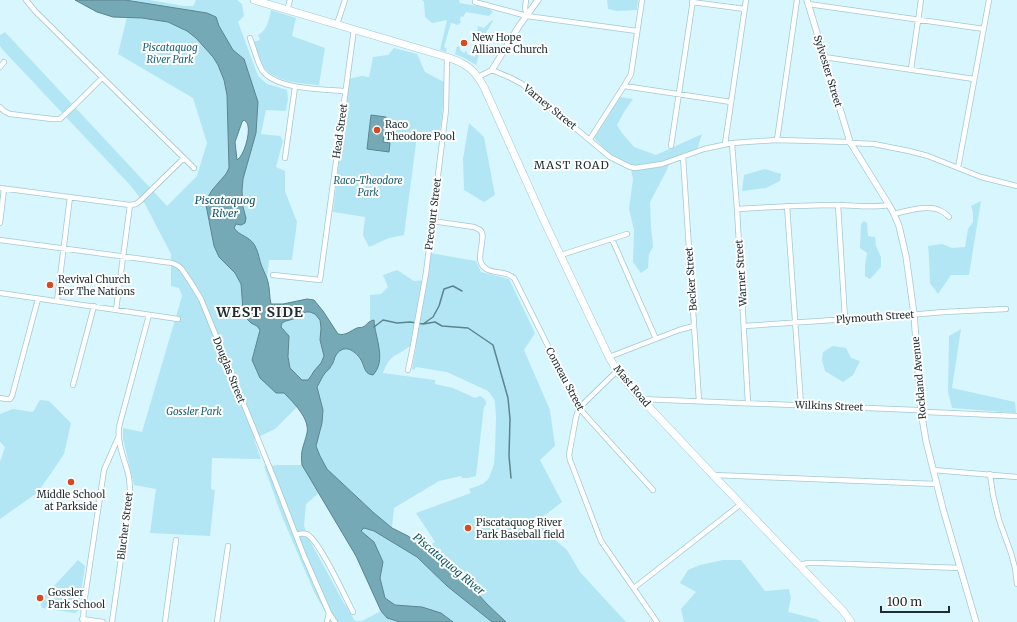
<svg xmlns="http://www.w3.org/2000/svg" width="1017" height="622" viewBox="0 0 1017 622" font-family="Merriweather,serif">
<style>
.green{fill:#b2e6f4}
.water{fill:#75a9b6;stroke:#5b848e;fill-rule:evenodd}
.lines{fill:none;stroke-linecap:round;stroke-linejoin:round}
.stream{stroke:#5b848e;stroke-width:1.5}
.minor-casing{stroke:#a4c8d2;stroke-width:6}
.tertiary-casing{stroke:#a4c8d2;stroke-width:7}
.secondary-casing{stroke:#a4c8d2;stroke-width:8}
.minor{stroke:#fff;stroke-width:4.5}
.tertiary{stroke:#fff;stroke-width:5.5}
.secondary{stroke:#fff;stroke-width:7}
.poi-dot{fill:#d44b23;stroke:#fff;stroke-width:1.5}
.labels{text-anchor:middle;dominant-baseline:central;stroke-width:4;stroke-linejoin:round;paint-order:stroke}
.poi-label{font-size:10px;fill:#1e2c30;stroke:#fff;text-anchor:start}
.park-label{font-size:10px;font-style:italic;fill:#1d6171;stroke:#fff}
.street-label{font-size:10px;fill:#1e2c30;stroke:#fff}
.neighbourhood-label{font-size:11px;letter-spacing:1px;fill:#1e2c30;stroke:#fff}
.water-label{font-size:11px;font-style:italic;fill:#0a5564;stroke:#fff}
.district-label{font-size:14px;font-weight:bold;letter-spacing:1px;fill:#1e2c30;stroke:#fff}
</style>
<rect width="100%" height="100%" fill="#d8f6fe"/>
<path class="green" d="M125,0H150L184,6H193L196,0H237L242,4L244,16L238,22L258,76L267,84L287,90L288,99L286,111L266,110L261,134L280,136L283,141L276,167L285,171V191L297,222L292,260H269L267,278L261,266L259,256L247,238L236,232L234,228L236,224L241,225L246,218L243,207L242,191L243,179L256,133L244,59L233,50L219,26L216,17Z
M422,0H459L460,3L488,8L493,12L489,16L466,12L463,17L461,16L460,20L461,22L458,25L451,23L444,47L447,49L446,52L440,50L447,20L432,23L425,17L424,2Z
M607,0H638L637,10L617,11L608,9Z
M271,10L296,18L292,36L325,48L319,85C302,84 273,82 263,66C259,59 257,50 253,42L260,40L258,35C267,31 269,19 271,10Z
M127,17L142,18L168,22L187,31L196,38L213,57L218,65L224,80L227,95L229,168L226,174L211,190L206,205L214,246L219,257L235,273L241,284L243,309L251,323L257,326L260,330L252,360L288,396L297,407L275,429L254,439L261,459L212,458L211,489L215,490L210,536L150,533L156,489L134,485L123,439V428L142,432L182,296L179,288L171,286V254L145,204L130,185L2,49L0,46V35L5,32L167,206L197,176L207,143L193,98L118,54Z
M492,20L493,21L485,34L476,65L466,59L455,54L457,46L460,47V50L462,51V52L465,53V51L467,52V54L475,57L477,50L475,49L479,33L477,32L478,26L484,28Z
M394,48L417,54L425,72L444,82C444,101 442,119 439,138L417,136L404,235L389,238L369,247L363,235L365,217L333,212L349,79L362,76L369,77L373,57L388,55Z
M620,97L633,99L624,112L617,125L622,133L634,147L656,155L702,134L697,149C684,153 672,155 667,170L650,202L651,226L653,247L649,254L648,268L641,273L633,262L634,230L629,209L633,179L630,164L609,153L594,138Z
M469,123L484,137L495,195L484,202L464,190L463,159Z
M765,169L781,174L780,181L766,188L742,191L744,175Z
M981,201L969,275H951L938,294L930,283L929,258L928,246L942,244L952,248L965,247L968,229L973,222V212L971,206Z
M864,221L867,223L868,236L875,237L876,246L881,257V267L870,279L865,276V265L867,253L860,248L861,224Z
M430,253L476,261L481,272L509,279L535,333L524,350L550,410L555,446L540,460L562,502L540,519L554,539L567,550L580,572L626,622H506L487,604L470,585L443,561L425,548L435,542L416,513L471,493L469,489L483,484L489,478L494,464L495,450L496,417L495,402L494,399L488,391L447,372L416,367L414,370L412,369L416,347H408C403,352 399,353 394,356C388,360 385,368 383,373L435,380V384L453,388L475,398L480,396C483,398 487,400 486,405L484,406L476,476L468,478H462L461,476L439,481L394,508L392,528L374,513L327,469L320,456L316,445L322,423L323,410L317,387C320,382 322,377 325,373C327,371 330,369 331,366C334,363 334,358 336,355C349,337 361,360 365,371L377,337L374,320H370V295L381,294L388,287L383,275L397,270L414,281L427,280Z
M306,312H310L315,314L320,320L321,328L320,340L324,356L321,363L314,371L311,376L308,380H302L290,368L288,357L289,340L287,334L281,327L282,323L287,320H290Z
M961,329L952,388L1015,402L1016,413L952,408L948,392L949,336Z
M833,346L846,348L851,358L860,361L853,375L843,382L825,371L822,360L823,352Z
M40,400L49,401L71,423L64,454L52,472L37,493L0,519V462L5,447L0,442V414L13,409L33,412Z
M281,465H302L319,493L306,504L304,526L310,541L344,603L355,621H362L381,611L387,618L400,622H331L315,594L281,514L264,466Z
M364,528L374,531L417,557L447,586L492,622H453L451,620L422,607L395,605L385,598L380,578L383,561L361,530Z
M78,560L85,566L78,611L75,613L42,608L41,605L42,599Z
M723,560H741L765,591L789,589L791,598L788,612L816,619L821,622H684L681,609L696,592L680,583L688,570L700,565Z"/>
<path class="water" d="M75,0H125L207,13L216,17L219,26L233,50L244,59L258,102L256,133L243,179L242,191L243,207L246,218L245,223L241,225L236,224L234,228C239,236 250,236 255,246C259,253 259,260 262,267C264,272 267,277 268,282C270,289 269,296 271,304H283L307,299L314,300L323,311L338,334C346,336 350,331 357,328C359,327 361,328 363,327C367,325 368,321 374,320C375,338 387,360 373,375C365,374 365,369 362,362C357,352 345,342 336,355C334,358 334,363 331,366C330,369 327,371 325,373C322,377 320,382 317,387L323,410L322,423L316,446L320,456L327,469L374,513L392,528L408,536L443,561L470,585L487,604L506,622H492L447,586L417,557L374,531L364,528L361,531L374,542L383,562L380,578L385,598L395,605L422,607L441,613L453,622H400L387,618L381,611L356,556L302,465C300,450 304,446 307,433C310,419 294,403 284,393H276L260,378L252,360L260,330L257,326L251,323L246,318L243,309L241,284L235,273L219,257L214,246L206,205L208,197L212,190L226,174L229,168L227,95L224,80L218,65L213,57L196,38L187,31L168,22L142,18L113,17L97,12ZM244,120C246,122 247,122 248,126C250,134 244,156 237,160L235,142L242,122ZM306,312H310L315,314L320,320L321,328L320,340L324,356L321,363L314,371L311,376L308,380H302L290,368L288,357L289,336L281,327L282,323C286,320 292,320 296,318C300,316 302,313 306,312Z
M371,115L386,117L383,142L390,143L389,152L367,149Z"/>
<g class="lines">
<path class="stream" d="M423,324L433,317L439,306L444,289L453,286L462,291
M374,327L383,320L397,323L410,322L423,324L435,322L442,326L468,328L493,345L508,398L510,419L509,456L511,478"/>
<g class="minor-casing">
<path id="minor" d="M26,0L35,11L194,168
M475,0V2L527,16L637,31
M526,0L525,8L527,16
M692,2L745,9
M808,4L984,29
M287,10L290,0
M337,24L345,0
M250,38C253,46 258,64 262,70C276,90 323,89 345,91
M824,57L974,79
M0,67L4,62
M911,69L921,0
M478,77L492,70L511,78L522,84L610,157L630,167L635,168L662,164L704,149L732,143L777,140L850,142
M624,86L731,102
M0,107L4,111L10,114L52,119H60L76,104L102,78
M590,139L624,86L631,74L642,0
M777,140L797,0
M732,143L737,209L748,403
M851,143L874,144L909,151L928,156L981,177L1017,186
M725,144L746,0
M671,146L693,0
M683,157L699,401
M285,158L295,87
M958,168L989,0
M0,188L130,205L136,204L140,201L184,158
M838,205L845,319
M787,206L801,405
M737,209C770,207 803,205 836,205C854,205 872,208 889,205
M894,214C907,211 930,204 941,211C944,212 947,215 949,217
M432,221L474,227C476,228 478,229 480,230C487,235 477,254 481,263C487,276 505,269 514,278L579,408L653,490
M0,223L4,189
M612,239L656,339
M0,240L172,263L177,265L181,268L190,281L201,299L275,481L304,556L329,613L335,622
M561,255L627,234
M273,275L320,280L354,29
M0,293L178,319
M57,301L70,197
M116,310L130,205
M744,326L909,315L944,312L1006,309
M609,357L679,330L694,326
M408,370L412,351L426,273L446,110L447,57
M617,371L579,408L576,417L569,455L570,460L601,541L657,622
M73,385L94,306
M0,398L6,399H10L12,396L38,299
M641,399L916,410L927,412L1017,416
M933,470L1017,477
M990,474L993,495L999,520L1011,553L1015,568L1017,584
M713,475L936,484
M296,535C299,534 303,533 306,534C318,537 346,599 353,612
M798,565L808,563H821L960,568
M634,588L741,504
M82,619L103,622
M83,622L84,604L104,470L118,438
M112,622L130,495C130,488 130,481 128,473C124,458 117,443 119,427L149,315
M165,622L176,540
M217,622L228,546
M327,622L329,613"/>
</g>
<g class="tertiary-casing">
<path id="tertiary" d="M807,0L850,142L889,205L894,214L899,226L906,256L914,314L921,411L926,441L943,509L976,622
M492,70L519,26L538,0"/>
</g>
<g class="secondary-casing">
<path id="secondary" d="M254,0L447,57C467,64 474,69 484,87L546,225L609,357L617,371L633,390L713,475L844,612L851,622"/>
</g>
<use href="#minor" class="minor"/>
<use href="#tertiary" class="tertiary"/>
<use href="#secondary" class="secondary"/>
</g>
<g class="poi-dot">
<circle cx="464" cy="43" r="4"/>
<circle cx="377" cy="130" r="4"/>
<circle cx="50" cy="285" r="4"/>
<circle cx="71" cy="482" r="4"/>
<circle cx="468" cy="528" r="4"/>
<circle cx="40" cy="598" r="4"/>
</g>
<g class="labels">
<g class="poi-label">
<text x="472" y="37">New Hope<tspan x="472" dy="12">Alliance Church</tspan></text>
<text x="385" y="124">Raco<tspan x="385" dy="12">Theodore Pool</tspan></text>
<text x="58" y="279">Revival Church<tspan x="58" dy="12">For The Nations</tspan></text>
<text x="71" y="494" text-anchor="middle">Middle School<tspan x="71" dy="12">at Parkside</tspan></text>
<text x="476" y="522">Piscataquog River<tspan x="476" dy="12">Park Baseball field</tspan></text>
<text x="48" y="592">Gossler<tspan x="48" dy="12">Park School</tspan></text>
</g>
<g class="park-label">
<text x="170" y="47">Piscataquog<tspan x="170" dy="12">River Park</tspan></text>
<text x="368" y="180">Raco-Theodore<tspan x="368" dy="12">Park</tspan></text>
<text x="194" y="411">Gossler Park</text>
</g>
<g class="street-label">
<text transform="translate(828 71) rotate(73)">Sylvester Street</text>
<text transform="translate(550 107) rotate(39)">Varney Street</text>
<text transform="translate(340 131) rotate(-82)">Head Street</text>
<text transform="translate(433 214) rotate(-83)">Precourt Street</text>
<text transform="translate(741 273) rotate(-94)">Warner Street</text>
<text transform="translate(691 279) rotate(-94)">Becker Street</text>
<text transform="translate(875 317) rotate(-4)">Plymouth Street</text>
<text transform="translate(229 370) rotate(68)">Douglas Street</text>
<text transform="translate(919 378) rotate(-95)">Rockland Avenue</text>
<text transform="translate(565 379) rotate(62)">Comeau Street</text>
<text transform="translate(632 386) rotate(50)">Mast Road</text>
<text transform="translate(829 406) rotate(2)">Wilkins Street</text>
<text transform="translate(125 526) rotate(-83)">Blucher Street</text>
</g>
<g class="neighbourhood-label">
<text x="572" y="165">MAST ROAD</text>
</g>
<g class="water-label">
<text x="225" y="200">Piscataquog<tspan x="225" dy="13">River</tspan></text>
<text transform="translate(449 564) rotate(40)">Piscataquog River</text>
</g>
<g class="district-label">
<text x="260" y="312">WEST SIDE</text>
</g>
</g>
<path d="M881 606v6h68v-6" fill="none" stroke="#1e2c30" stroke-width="2"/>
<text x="887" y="606" font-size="12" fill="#1e2c30" stroke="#ffffff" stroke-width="3" paint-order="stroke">100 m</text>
</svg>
